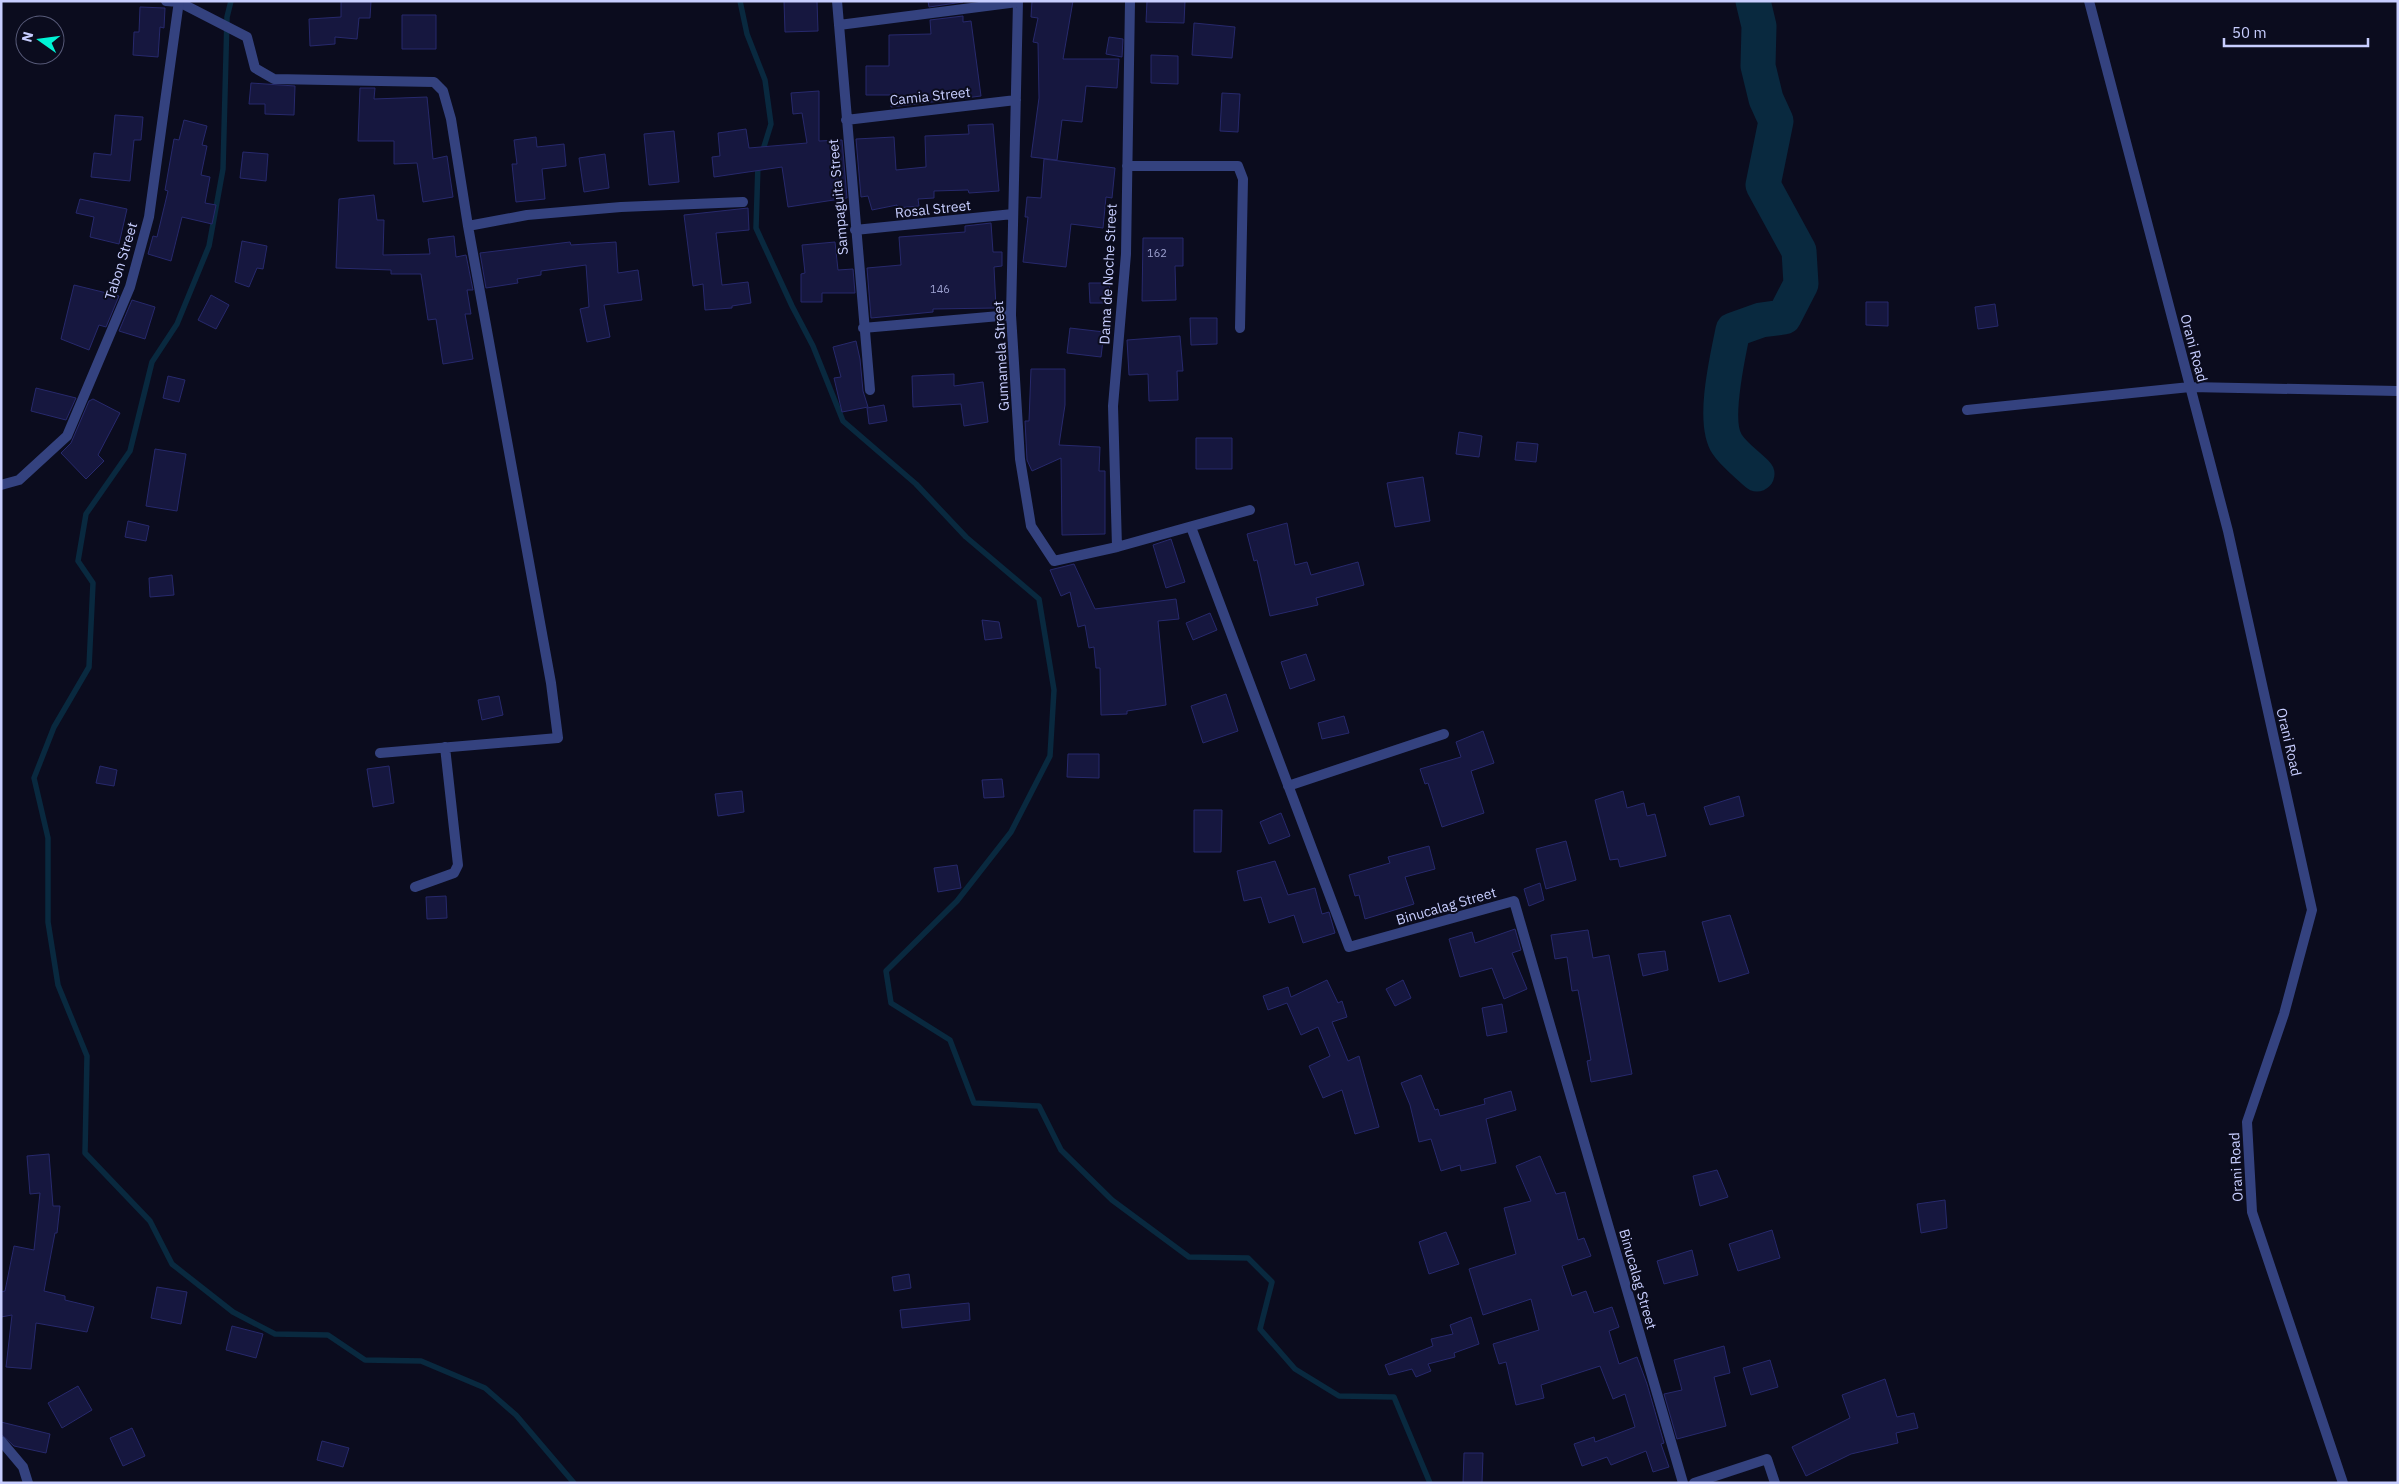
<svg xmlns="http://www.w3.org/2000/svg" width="2399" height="1484" viewBox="0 0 2399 1484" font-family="'IBM Plex Sans',sans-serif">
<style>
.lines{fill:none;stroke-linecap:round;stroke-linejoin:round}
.stream{stroke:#09293f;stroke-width:5.5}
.river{stroke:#09293f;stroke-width:35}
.building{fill:#16173f;stroke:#27296c}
.minor{stroke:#34427f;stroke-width:10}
.tertiary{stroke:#34427f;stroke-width:10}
.labels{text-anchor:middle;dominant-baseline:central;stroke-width:4;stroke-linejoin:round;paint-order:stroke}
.number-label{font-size:11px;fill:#9ca0cf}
.street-label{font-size:14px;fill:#c8ceff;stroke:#0b0c1e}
</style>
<rect width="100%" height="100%" fill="#0b0c1e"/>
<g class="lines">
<path class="stream" d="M231,1L227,17L223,169L209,246L177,324L152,362L130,451L86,514L78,561L93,583L89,667L54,727L34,778L48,838V922L58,985L87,1056L85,1153L150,1221L172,1264L233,1312L275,1334L328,1335L365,1360L421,1361L485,1388L516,1415L574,1483
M740,1L747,34L765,80L771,124L762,153
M758,164L756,228L792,306L813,346L843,421L916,484L966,537L1039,599L1054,690L1050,756L1011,832L957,901L886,971L891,1003L950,1040L974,1103L1039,1106L1061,1150L1112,1200L1189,1257L1248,1258L1272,1282L1260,1329L1295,1369L1339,1396L1394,1397L1430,1483"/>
<path class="river" d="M1753,1L1759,26L1758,66L1766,99L1776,121L1763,185L1799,251L1801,284L1784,317L1761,320L1733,330C1728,356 1712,421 1727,444C1734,455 1748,465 1757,474"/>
</g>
<path class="building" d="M341,1H371L370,18H359L357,39L335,37V44L310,46L309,19L341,17Z
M784,1H817L818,31L785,32Z
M928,1H963V2L929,7Z
M1032,1H1073L1063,59H1119L1117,88L1086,86L1082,122L1062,120L1057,160L1031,157L1039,98L1038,43L1033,42L1038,18L1031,17Z
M1147,1H1185L1184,23L1146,22Z
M140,7L165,8L164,28L160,27L158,57L133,55L134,32H139Z
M402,15H436V49H402Z
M963,16V22L971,21L981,96L891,107V95H866V66H889V35L931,34L930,20Z
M1194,23L1235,27L1232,58L1192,55Z
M1109,37L1123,39L1122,57L1106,54Z
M1151,55L1178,56V84L1151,83Z
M251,83L295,86L294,115L265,114V104H249Z
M360,88H375L374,99L427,97L433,159L447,156L453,197L423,202L417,163L394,164V141H358Z
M819,91V141L842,140L847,198L788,207L782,167L714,177L712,157L720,156L718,133L746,129L749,148L807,143L802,113L793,114L791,93Z
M1222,93L1240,94L1238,132L1220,131Z
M115,115L143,117L141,140H134L130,181L91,177L94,153L111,155Z
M184,120L207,126L202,145L207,146L201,175L210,177L205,203L216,205L212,224L182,217L171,261L148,254L153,236L157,237L168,191L165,190L174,139L179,140Z
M993,124L999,191L969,193L968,190L934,191V198L918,199L919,206L897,208V205L872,210L868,196L861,197L856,139L894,137L896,170L926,167L925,136L969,134L968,125Z
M674,131L679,182L649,185L644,134Z
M536,137L537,147L564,144L566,166L542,169L545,199L516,202L512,164H517L514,140Z
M243,152L268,154L266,181L240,178Z
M605,154L609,188L584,192L579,158Z
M1044,159L1115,168L1112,198L1106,197L1103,228L1071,224L1066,267L1023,262L1028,217H1025L1027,197L1041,198Z
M374,195L377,220H384L383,255L430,254L428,239L454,236L456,257L466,255L473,290H467L471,314H465L473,359L443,364L436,319L428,320L421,274H391V270L336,268L339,199Z
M80,199L127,209L119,244L90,237L94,217L76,213Z
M748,208L749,230L716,233L722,285L748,282L751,303L732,306V308L705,310L703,284L693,286L684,215Z
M991,223L993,252H1002V266L994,267L996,308L933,309V312L871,318L867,268L901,265L899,237L965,232V226Z
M1143,238H1183V266H1175L1176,300L1142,301Z
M242,241L267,246L263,269L257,268L249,287L235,282Z
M570,242L571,245L616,242L618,273L638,270L642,300L604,305L610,337L587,342L580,309L589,307L586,265L541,271V275L517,279L518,283L486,288L480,253Z
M835,242L838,270L853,269L855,293H822V302H801V274L805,273L802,245Z
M1089,283H1110L1108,303H1090Z
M74,285L119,296L106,327L99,325L89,350L61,339Z
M211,295L229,305L216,329L198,320Z
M132,300L155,307L145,339L119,331Z
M1866,302H1888V326L1866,325Z
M1995,304L1998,326L1978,329L1975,307Z
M1190,318H1217V344L1191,345Z
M1070,328L1104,332L1101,357L1067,353Z
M1180,336L1183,371H1177L1178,400L1149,401L1148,374L1129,375L1127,340Z
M856,341L860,359L863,391L868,407L842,412L834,378L841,377L833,347Z
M1031,369H1065V405L1059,445L1100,447L1099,471H1105V534L1062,535L1061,458L1032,471L1027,460L1025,421H1029Z
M954,374V386L983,382L988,422L964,426L961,404L913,407L912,376Z
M168,376L185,380L179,402L163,398Z
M36,388L76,398L66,420L31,411Z
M93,399L120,413L98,455L104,461L86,479L61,453L71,443L89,401Z
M884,405L887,421L869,424L867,408Z
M1459,432L1482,436L1479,457L1456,454Z
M1196,438H1232V469H1196Z
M1517,442L1538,444L1536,462L1515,460Z
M155,449L186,454L177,511L146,506Z
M1423,477L1430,521L1395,527L1387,483Z
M128,521L149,526L146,541L125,537Z
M1287,523L1295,565L1307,562L1311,575L1358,562L1364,585L1316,598L1318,605L1270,616L1257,560L1254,561L1247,534Z
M1171,539L1185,582L1166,588L1153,545Z
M1074,564L1095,609L1176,599L1179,619L1158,621L1166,705L1127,711V714L1101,715L1100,668H1096L1094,647L1089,648L1085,625L1078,627L1070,592L1061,596L1050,570Z
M172,575L174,595L150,597L149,578Z
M1210,613L1217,630L1193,640L1186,623Z
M982,620L999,622L1002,638L985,640Z
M1306,654L1315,680L1290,689L1281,662Z
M1226,694L1238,731L1203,743L1191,706Z
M499,696L503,715L482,720L478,700Z
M1344,716L1349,733L1322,739L1318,723Z
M1483,731L1494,763L1471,771L1484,813L1442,827L1428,783L1425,784L1420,769L1461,757L1456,742Z
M1068,754H1099V778L1067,777Z
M100,766L117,770L114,786L96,783Z
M389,766L394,803L373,807L367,769Z
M1002,779L1004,797L984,798L982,780Z
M742,791L744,812L718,816L715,794Z
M1623,791L1627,808L1644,803L1647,816L1655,814L1666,856L1620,867L1618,859L1610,860L1595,800Z
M1739,796L1744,816L1710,825L1704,807Z
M1194,810H1222L1221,852H1194Z
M1281,813L1290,836L1269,844L1260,822Z
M1566,841L1576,880L1546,889L1536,849Z
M1429,846L1435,869L1405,877L1414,904L1365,919L1359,895L1355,896L1349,875L1390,863L1388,857Z
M1275,861L1288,895L1315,888L1322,914L1329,912L1335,933L1303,943L1294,915L1269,923L1261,897L1244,901L1237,871Z
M957,865L961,888L938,892L934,868Z
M1540,883L1544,900L1529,906L1524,889Z
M446,896L447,918L427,919L426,897Z
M1730,915L1749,973L1719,982L1702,922Z
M1515,929L1521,950L1512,953L1527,989L1504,999L1492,968L1460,977L1449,939L1472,932L1475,943Z
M1588,930L1593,958L1609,955L1632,1074L1591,1082L1587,1061L1591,1060L1578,990L1572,991L1567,957L1555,959L1551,935Z
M1665,951L1668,970L1643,976L1638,954Z
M1327,980L1338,1003L1342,1001L1347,1017L1332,1022L1348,1061L1359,1056L1379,1127L1355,1134L1342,1090L1323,1098L1309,1066L1330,1056L1318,1027L1301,1035L1287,1003L1268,1010L1263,996L1288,987L1291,997Z
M1403,980L1411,998L1395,1006L1386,989Z
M1502,1004L1507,1032L1487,1036L1482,1008Z
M1421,1075L1435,1110L1438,1109L1440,1116L1485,1104L1484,1099L1511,1091L1516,1110L1486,1119L1496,1163L1461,1171L1460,1165L1441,1171L1431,1139L1419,1142L1410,1105L1401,1083Z
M49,1154L53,1206H60L57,1233H55L44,1291L65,1296V1300L94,1307L87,1332L36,1323L31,1369L6,1367L12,1315L1,1317V1292L5,1291L14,1246L34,1250L40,1193L30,1194L27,1156Z
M1540,1156L1556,1194L1565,1192L1578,1240L1584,1238L1591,1256L1562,1266L1572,1296L1586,1291L1594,1313L1612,1307L1619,1327L1609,1331L1619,1364L1637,1357L1647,1384L1664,1443L1661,1444L1669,1467L1653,1472L1646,1451L1611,1465L1607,1457L1582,1466L1574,1444L1594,1437L1595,1442L1635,1427L1625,1394L1613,1399L1600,1366L1541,1385L1544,1398L1516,1405L1506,1362L1499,1364L1493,1344L1539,1330L1531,1299L1483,1315L1469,1269L1516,1254L1504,1208L1531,1201L1516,1166Z
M1717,1170L1728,1197L1700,1206L1693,1176Z
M1945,1200L1947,1228L1921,1233L1917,1204Z
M1772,1230L1780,1258L1738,1271L1729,1244Z
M1446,1232L1459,1264L1429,1274L1419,1242Z
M1692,1250L1698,1275L1664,1284L1657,1261Z
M909,1274L911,1288L894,1291L892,1277Z
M157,1287L187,1292L181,1324L151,1318Z
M969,1303L970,1320L902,1328L900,1310Z
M1471,1317L1479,1344L1454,1353L1455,1357L1428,1364L1431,1371L1416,1377L1412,1369L1389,1375L1385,1365L1433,1346L1431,1339L1453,1334L1450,1325Z
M232,1326L263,1334L256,1358L226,1350Z
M1724,1346L1730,1373L1714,1377L1726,1426L1677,1439L1664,1394L1682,1390L1674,1360Z
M1770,1360L1778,1387L1751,1395L1743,1368Z
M1885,1379L1897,1417L1914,1413L1918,1428L1896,1433L1898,1443L1851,1454L1806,1476L1792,1447L1850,1418L1842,1395Z
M78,1386L92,1410L62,1428L48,1403Z
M1,1422L50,1434L46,1453L14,1446L1,1434Z
M132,1428L145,1456L123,1466L110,1438Z
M322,1441L349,1448L343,1467L317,1460Z
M1464,1453H1483L1482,1483H1463Z"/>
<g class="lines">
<path class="minor" d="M166,1L179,2L247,37L255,68L274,79L434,82L443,91L451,119L468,226L551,683L558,738L380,753
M837,1L870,390
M1018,1L1011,315L1020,459L1031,526L1054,561L1117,547L1250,510
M2089,1L2228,531L2312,910L2284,1014L2247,1122L2252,1212L2343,1483
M839,25L1018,2
M846,120L1016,100
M1127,166H1238L1243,179L1240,328
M468,226L527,215L621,207L743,202
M855,230L1013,214
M863,328L1011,315
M1967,410L2190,387L2398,391
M1191,527L1349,947L1514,901L1683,1483
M1117,547L1113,406L1126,254L1130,1
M1288,786L1444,734
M415,887L454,873L458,865L445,747
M1,1441L23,1467L28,1483
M1694,1483L1767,1459L1775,1483"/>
<path class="tertiary" d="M1,485L19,480L67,436L130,287L149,217L179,1"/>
</g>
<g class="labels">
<g class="number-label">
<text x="1157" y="253">162</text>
<text x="940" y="289">146</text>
</g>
<g class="street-label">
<text transform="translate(930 96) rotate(-6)">Camia Street</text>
<text transform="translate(838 197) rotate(-95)">Sampaguita Street</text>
<text transform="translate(933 209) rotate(-6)">Rosal Street</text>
<text transform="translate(121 261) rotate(-73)">Tabon Street</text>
<text transform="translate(1108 274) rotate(-87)">Dama de Noche Street</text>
<text transform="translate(2194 348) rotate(75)">Orani Road</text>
<text transform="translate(1001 356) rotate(-93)">Gumamela Street</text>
<text transform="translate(2289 742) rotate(77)">Orani Road</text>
<text transform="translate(1446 906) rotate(-16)">Binucalag Street</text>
<text transform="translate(2236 1167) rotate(-93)">Orani Road</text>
<text transform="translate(1638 1279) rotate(74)">Binucalag Street</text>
</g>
</g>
<rect width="2399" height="1484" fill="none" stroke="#c8ceff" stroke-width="5"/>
<g transform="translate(40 40) rotate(284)"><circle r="24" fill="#0b0c1e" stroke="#575a78"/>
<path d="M0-4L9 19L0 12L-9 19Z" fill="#00f3d5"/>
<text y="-8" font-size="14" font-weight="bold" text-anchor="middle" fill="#c8ceff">N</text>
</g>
<path d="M2224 38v8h144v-8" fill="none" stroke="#c8ceff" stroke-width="2.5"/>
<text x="2232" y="38" font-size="15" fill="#c8ceff" stroke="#0b0c1e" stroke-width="4" paint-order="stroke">50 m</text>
</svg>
